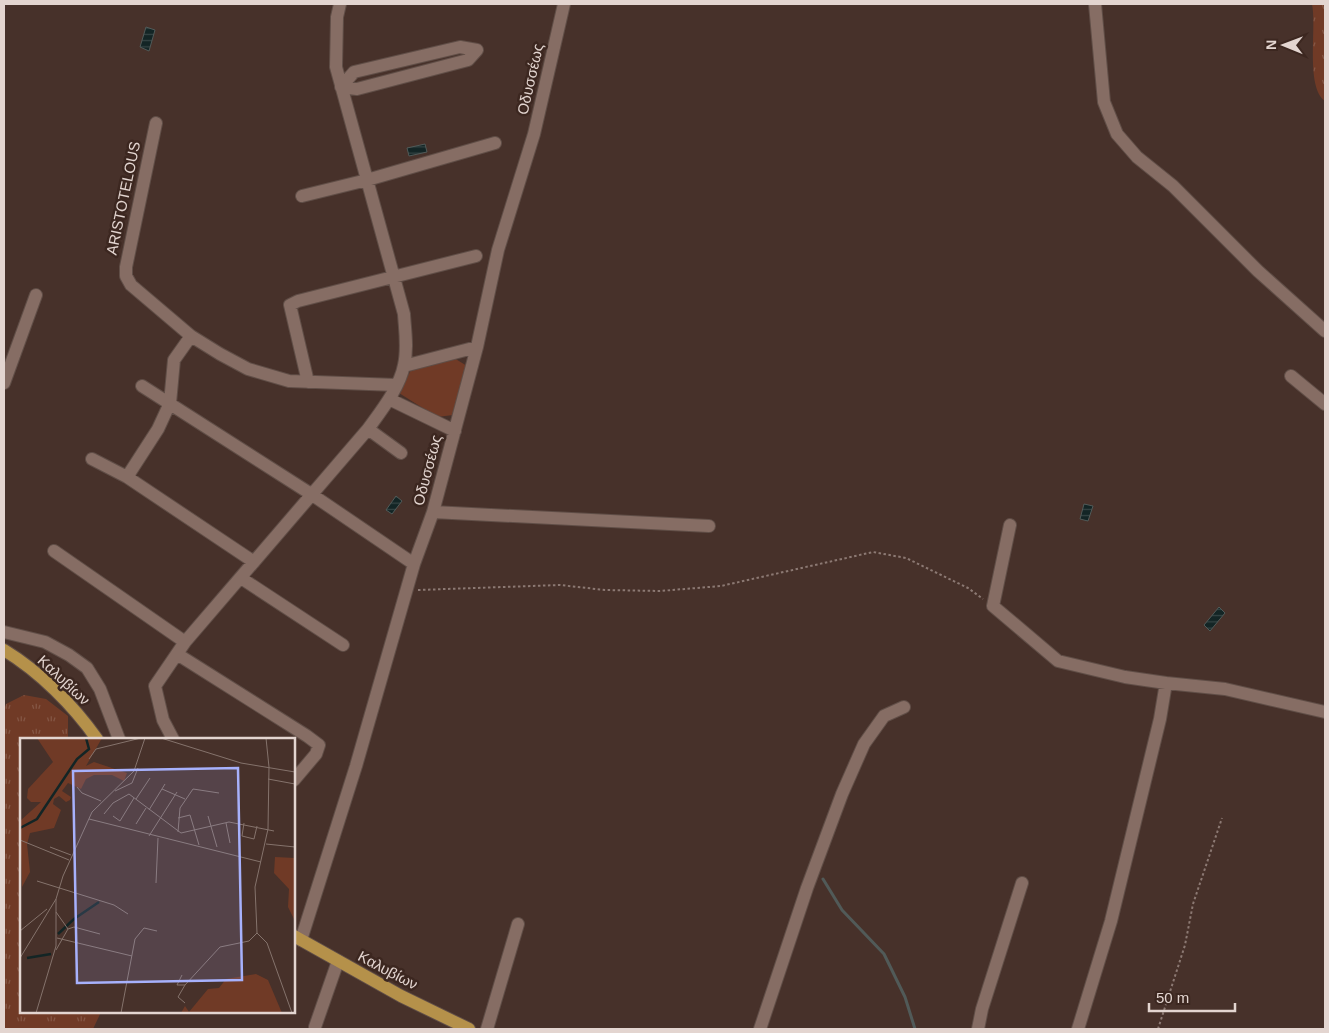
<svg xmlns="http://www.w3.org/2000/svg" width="1329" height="1033" viewBox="0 0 1329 1033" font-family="Arial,sans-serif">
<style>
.grass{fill:url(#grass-tufts)}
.park{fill:#703a26}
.water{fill:url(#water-rules);stroke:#515a58}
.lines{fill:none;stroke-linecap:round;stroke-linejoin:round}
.stream{stroke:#515a58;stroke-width:3}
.minor-casing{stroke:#604e47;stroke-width:14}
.major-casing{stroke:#604e47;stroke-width:14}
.path{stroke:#8c7973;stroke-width:2;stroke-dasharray:2.5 2.5;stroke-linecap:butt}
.minor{stroke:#866d64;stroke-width:12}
.major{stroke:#b5914a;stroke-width:12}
.labels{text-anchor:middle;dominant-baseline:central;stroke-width:5;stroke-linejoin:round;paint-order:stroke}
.street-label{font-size:15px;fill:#e3d5d0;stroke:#3c2720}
.inset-river{fill:none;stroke:#132525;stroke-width:2.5}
.inset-road{fill:none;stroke:#85736c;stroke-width:1}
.view{fill:#a7b1fc;fill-opacity:0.15;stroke:#a7b1fc;stroke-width:2.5}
.inset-edge{fill:none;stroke:#e3d5d0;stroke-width:2.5}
</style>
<defs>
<pattern id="grass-tufts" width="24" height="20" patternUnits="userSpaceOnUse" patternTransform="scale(1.25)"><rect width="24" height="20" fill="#703a26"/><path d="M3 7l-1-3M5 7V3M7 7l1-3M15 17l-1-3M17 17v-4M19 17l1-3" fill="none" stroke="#845644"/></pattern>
<pattern id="water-rules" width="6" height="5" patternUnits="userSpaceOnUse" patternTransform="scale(1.25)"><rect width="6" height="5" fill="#132525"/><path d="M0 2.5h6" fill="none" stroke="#354444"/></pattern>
</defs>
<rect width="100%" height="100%" fill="#47312a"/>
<path class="grass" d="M1312,4H1325V101C1305,87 1317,27 1312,4Z
M24,695L46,699L68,716V739H21V1012H101L93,1029H4V710L6,704Z"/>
<path class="park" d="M454,358L467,366L453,415L437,417L399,393L411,370Z"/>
<path class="water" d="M146,27L155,30L149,51L140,47Z
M425,144L427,152L409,156L407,148Z
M396,496L402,501L392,514L386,510Z
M1084,504L1093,506L1088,521L1080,519Z
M1219,607L1225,613L1210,631L1204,625Z"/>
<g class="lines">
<path class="stream" d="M823,879L842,910L884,954L905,997L915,1029"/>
<g class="minor-casing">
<path id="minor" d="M1095,4L1104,102L1117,134L1137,157L1173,186L1258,271L1325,331
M460,47L477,50L468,60L357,89L341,87L354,72Z
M156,123L126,267V276L131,285L191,336L220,354L248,369L289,381L396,385
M302,196L367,180L495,143
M404,366L477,347
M1291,376L1325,404
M308,382L290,305L298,301L476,256
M4,383L36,295
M142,386L311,494L414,564
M389,399L455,431
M368,429L401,453
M92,459L127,477L254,562
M127,477L158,429L170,403L174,360L191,336
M433,512L709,526
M1010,525L993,606L1058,661L1125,677L1166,683L1225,689L1325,712
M54,551L185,642
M241,578L343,645
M4,632L45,642L69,655L87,668L100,689L119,739
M177,654L307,736L319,745L316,754L294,780
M173,739L163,720L155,686L185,642L368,429C381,411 400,387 404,365C408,348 405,331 404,314L336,67L337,17L340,4
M301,940L356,766L414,564L433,512L477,347L498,250L534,134L564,4
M315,1027L338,961
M487,1029L518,924
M760,1029L807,888L842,794L864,744L884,716L904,707
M978,1029L982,1009L1022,883
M1078,1029L1111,921L1160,719L1166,683"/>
</g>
<g class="major-casing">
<path id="major" d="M4,650C40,672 73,705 97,739
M294,936L401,996L469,1029"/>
</g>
<path class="path" d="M418,590L560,585L605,590L660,591L721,586L873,552L906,558L968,588L983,599
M1158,1029L1185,945L1193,904L1222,818"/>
<use href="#minor" class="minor"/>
<use href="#major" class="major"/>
</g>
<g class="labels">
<g class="street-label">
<text transform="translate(530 79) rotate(-77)">Οδυσσέως</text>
<text transform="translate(123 198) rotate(-78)">ARISTOTELOUS</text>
<text transform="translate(427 470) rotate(-75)">Οδυσσέως</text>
<text transform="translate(64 680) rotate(43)">Καλυβίων</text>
<text transform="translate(388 970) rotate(28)">Καλυβίων</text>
</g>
</g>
<g transform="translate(20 738)">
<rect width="275" height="275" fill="#47312a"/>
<path d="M17,0H82L66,28L74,24L107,35L104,43L92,37H74L66,41L61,51L48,45L42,53L51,59L50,62L46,64L39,58L34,61L33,66L41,72L34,90L10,95L7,106L10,134L2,149L0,83L21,64H11L7,60L8,51L33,24ZM255,119L275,120V183L268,169L269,151L254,135ZM236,236L248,242L262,275H161L165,268L169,274L188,251L199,250L206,241Z" fill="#703a26"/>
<path class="inset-river" d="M0,90L17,81L57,21L69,11L66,0M38,196L54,181L79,164M7,220L31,216"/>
<path class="inset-road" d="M141,0L221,25L275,34M246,0L249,29L248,91L235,149L237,195L247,205L272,275M69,21L76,11L121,0M248,41L275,46M57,49L62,55L81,63M142,51L165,61M95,53L112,45L118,30M116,61L130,40M129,72L145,46M84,76L93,65L109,56L161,95L209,84L254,93M93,78L100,83L114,60M188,78L197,109M158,80L170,77L179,107M69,81L241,124M206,85L210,105M224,85L222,98L234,101L237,88M116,86L126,70M158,94L160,70L173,51L199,55M129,98L157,54M0,102L49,122M246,106L275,109M30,109L51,117M17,143L94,167L108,176M136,145L138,100M48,191L54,189L80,196M0,193L27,171M37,200L112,218M36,212L48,191L36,174M0,220L36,161M162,237L157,247H165L200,209L229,203L237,195M165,265L158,259L165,247M16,275L36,208V161L43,138L72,74L114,33L125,0M101,275L115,201L124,190L137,193"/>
<path class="view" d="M218,30L222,242L57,245L53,33Z"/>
<rect width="275" height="275" class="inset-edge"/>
</g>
<rect width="1329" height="1033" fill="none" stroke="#e3d5d0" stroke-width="10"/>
<g transform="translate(1284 45) rotate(271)" stroke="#3c2720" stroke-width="4" paint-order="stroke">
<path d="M0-4L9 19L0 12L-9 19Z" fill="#e3d5d0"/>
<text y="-8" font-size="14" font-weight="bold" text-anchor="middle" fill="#e3d5d0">N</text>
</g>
<path d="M1149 1003v8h86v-8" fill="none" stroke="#e3d5d0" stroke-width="2.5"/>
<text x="1156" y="1003" font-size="15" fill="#e3d5d0" stroke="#3c2720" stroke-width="4" paint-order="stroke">50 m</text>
</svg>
